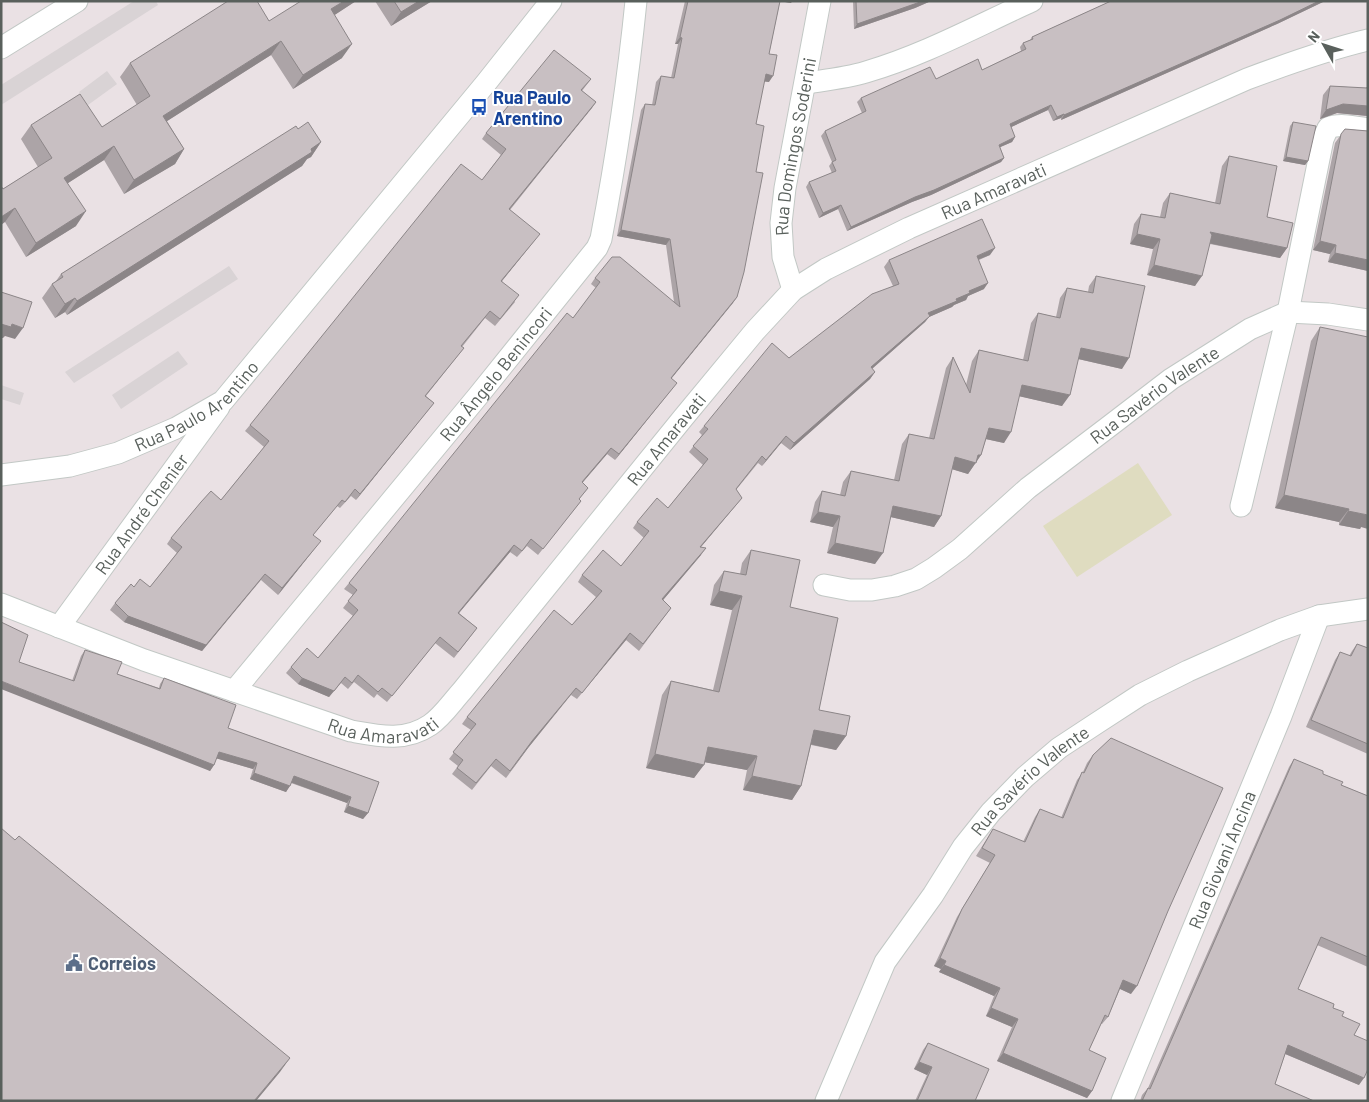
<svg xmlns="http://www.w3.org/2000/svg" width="1369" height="1102" viewBox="0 0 1369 1102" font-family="Barlow,sans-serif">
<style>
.industrial{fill:#d9d3d5}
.green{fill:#dfdcc0}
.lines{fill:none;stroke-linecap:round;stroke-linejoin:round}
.street-casing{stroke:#c2c8c5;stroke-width:23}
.street{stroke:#fff;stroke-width:21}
.wall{fill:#aca4a7}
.shaded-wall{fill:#8c8688}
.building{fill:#c8bfc2;stroke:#8c8688}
.labels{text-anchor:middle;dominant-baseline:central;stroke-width:4;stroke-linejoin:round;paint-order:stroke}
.transit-label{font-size:18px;font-weight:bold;fill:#164399;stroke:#fff;text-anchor:start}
.street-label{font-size:18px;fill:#59605c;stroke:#fff}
.service-label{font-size:18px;font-weight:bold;fill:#4e5e75;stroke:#fff;text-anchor:start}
</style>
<rect width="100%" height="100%" fill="#eae1e4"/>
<path class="industrial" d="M134,1H156L158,5L1,105V85Z
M107,71L117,84L88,105L79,92Z
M229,266L238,279L74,383L65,372Z
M178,351L188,364L121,409L112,395Z
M1,385L24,393L20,405L1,399Z"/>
<path class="green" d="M1138,463L1172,515L1077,577L1043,526Z"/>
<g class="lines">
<g class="street-casing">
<g id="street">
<path d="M1,48L77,1"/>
<path d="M806,83C826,80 846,78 866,72C924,55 977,26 1032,1"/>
<path id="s1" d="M793,290L783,257L781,223L785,188L820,1"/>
<path id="s2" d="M1,475L70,466L118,453L176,428L223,401L486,83L551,1"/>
<path d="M1241,506L1288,312L1323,139L1328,128C1340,123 1355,127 1368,129"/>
<path id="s3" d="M824,585L850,590H872L895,586L916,579L934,568L960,549L1028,488L1107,428L1171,379L1250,329L1288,312L1328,314L1368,320"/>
<path id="s4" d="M1,604L144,660L351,731C379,736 405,742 430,725C442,717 452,702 462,691L683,418L755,331L793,290L826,269L909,228L1247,79C1287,64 1326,50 1368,40"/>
<path id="s5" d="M59,627L219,407"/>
<path id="s6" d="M234,691L478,396L597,248L601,239C616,160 628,81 636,1"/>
<path id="s7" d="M826,1101L885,962L933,895L963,847L991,812L1025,777L1059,748L1097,723L1140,695L1188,671L1280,630L1319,616L1368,609"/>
<path id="s8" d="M1122,1101L1281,716L1319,616"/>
</g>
</g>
<use href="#street" class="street"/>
</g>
<path class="wall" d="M356,1L334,15L342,58L293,89L271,55L167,121L184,149L175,164L124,194L104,160L68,183L76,226L26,257L5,222L3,189L38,167L21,139L31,125L102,127L137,105L120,77L130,63L269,21Z
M375,1H432L391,26Z
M685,1H792L791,3L780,1L769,54V82L764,81L756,124L737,297L671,379L672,389L615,460L607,454L582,483L588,488L579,499L581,501L538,555L527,546L517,557L510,552L459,613L477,628L454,658L435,643L387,702L377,694L374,698L354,682L348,689L341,683L329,697L298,684L286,673L291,667L318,658L353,616L343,608L353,595L344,589L349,583L573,318L596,288L591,284L595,278L674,302L666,245L617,236L641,110L645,104L652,105L656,82L661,76L671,78L678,44H675Z
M853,1H931L915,8L854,29Z
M1111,1H1325L1277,24L1061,120V118L1053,121L1048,110L1011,127L1015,137L1012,142L1000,147L1004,158L1001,162L931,195L912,202L847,231L838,209L819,218L806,187L809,182L832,173L829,166L832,162L821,136L825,131L862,113L857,102L861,98L936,79L982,70L1021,51L1020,47L1023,43L1030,40L1032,37Z
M591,79L582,91L596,102L510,210L535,240L502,281L515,302L495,326L485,318L462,347L464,348L459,354L426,396L434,403L429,409L356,500L351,496L340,508L337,506L313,535L316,547L278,595L261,580L202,651L124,622L110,610L115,603L134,587H150L177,553L167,544L171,538L221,500L264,447L245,431L250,425L482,180L501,155L482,139L486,133Z
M1330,86L1366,88L1368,86V116L1337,113L1320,119L1323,95Z
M1293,122L1308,161L1305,165L1283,161L1290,126Z
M298,129L321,142L311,157L307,159L302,166L67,315L65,312L55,318L42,298L52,284L56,281L61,274Z
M1345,129L1368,131V271L1328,262L1330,254L1313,250L1335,143Z
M1229,156L1287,248L1280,258L1210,244L1195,286L1147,275L1153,249L1130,244L1134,224L1141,214L1160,217L1163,203L1170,193L1215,203L1222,166Z
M990,255L979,260L984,289L968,296L966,300L954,305L952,307L929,317L925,322L872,369L875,372L870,379L790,450L781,443L762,466L758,463L736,490L742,498L737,504L701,547V555L663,600L671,608L639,651L626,640L577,699L571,695L528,748L506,778L491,766L472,790L452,774L458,766L449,759L471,730L462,724L467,717L572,625L596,597L578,582L582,575L621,566L644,538L633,528L637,522L668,508L703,465L689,452L702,435L699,432L704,426L789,358L893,286L884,267L889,260Z
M1096,276L1122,369L1078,359L1062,406L1019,396L1004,443L986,439L981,455L968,474L952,469L941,516L934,527L891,517L875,564L827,553L833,527L810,522L815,502L822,491L840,495L843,482L851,471L894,480L902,444L909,434L929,438L946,368L953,357L966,385L972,361L979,350L1023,360L1031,323L1038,313L1056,317L1060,298L1067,288L1088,292L1089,286Z
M1320,327L1361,527L1360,529L1339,525V522L1275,508L1311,341Z
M751,550L790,607L819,710L846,736L836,750L811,745L801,786L792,800L743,790L747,770L705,762L694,778L646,768L662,695L671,681L713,690L732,610L710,605L714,585L724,571L740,574L742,563Z
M1357,644L1368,648V754L1306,727L1335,660L1340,652L1349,656L1352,651Z
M85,650L117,674L159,688L160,684L164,678L228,728L379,782L368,813L363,819L344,812L347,803L291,783L286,792L250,779L253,769L216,758L214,765L210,771L19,662L72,681L81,656Z
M1093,755L1131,994L1120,989L1108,1017L1102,1024H1101L1089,1050L1092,1091L1087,1098L997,1061L1012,1027L986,1016L994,996L939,972L941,969L934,966L957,917L990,863L976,856L993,829L1023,842L1035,817L1040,809L1061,818L1077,780L1083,772L1087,763Z
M1294,759L1323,774L1341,785L1368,796V967L1317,945L1298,989L1333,1008L1342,1016L1354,1035L1359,1085L1285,1054L1275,1084L1314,1101H1140L1142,1095L1148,1088L1289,767Z
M928,1043L975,1101H915L927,1075L914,1069L923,1050Z"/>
<path class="shaded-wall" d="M344,1H356L321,24L331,9Z
M419,1H432L391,26L401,12Z
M779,1H792L791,3Z
M923,1H931L915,8L854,29L857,24Z
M1319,1H1325L1277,24L1061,120L1064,115Z
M680,37L682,38L678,44H675Z
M281,41L271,55L153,130L163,116Z
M352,44L342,58L293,89L303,75Z
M766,74L773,76L769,82L761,81Z
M596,102L592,108L505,215L509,209Z
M1343,104L1368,106V116L1337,113L1320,119L1326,110Z
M1051,105L1048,110L1007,129L1010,124Z
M1064,114L1061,118L1053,121L1057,117Z
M1015,137L1012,142L996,149L999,145Z
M321,142L311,157L307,159L302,166L67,315L77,301Z
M114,146L104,160L54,192L64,178Z
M184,149L175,164L124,194L134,180Z
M1286,157L1308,161L1305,165L1283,161Z
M1004,158L1001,162L931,195L912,202L847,231L851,227L915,197Z
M841,205L838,209L819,218L823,213Z
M15,208L5,222L1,225V217Z
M86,211L76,226L26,257L36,243Z
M621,230L670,239L666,245L617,236Z
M1210,232L1287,248L1280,258L1203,242Z
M540,234L535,240L497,287L501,281Z
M1137,234L1160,239L1153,249L1130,244Z
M1320,241L1336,245L1330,254L1313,250Z
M995,248L990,255L972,262L977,256Z
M1335,253L1368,260V271L1328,262Z
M1154,265L1202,276L1195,286L1147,275Z
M988,283L984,289L968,296L966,300L954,305L952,307L929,317L925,322L866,374L871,367L928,313L956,299L969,291Z
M737,297L733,303L666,385L671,378Z
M75,298L65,312L55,318L65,304Z
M1,324H12L23,328L15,339L5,336L3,338H1Z
M1081,348L1129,358L1122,369L1074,358Z
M875,372L870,379L790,450L794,443Z
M677,383L672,389L615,460L619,454Z
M1022,385L1070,395L1062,406L1014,395Z
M434,403L429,409L356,500L360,494Z
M989,428L1011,432L1004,443L981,438Z
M786,436L781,443L762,466L766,460Z
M611,448L607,454L578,488L582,482Z
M978,455H981L968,474L948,468L955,457Z
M1284,495L1349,509L1339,522L1275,508Z
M742,498L737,504L695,554L700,547Z
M893,506L941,516L934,527L886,516Z
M1348,511L1368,515V529L1361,527L1360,529L1339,525Z
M818,512L840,516L833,527L810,522Z
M321,541L316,547L278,595L282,588Z
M835,543L883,553L875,564L827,553Z
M514,545L510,552L454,619L458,613Z
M706,548L701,555L658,606L662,599Z
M265,574L202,651L124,622L128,616Z
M719,591L742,596L732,610L710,605Z
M630,633L626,640L577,699L582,693Z
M345,677L329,697L298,684L302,678Z
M1,681L214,765L210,771L1,689Z
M576,688L528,748L506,778L532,741Z
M814,730L846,736L836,750L805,743Z
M708,747L757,756L747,770L698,761Z
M219,752L257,763L253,769L215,758Z
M655,754L704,765L694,778L646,768Z
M254,773L290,786L286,792L250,779Z
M294,776L351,797L347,803L290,782Z
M752,776L801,786L792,800L743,790Z
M348,806L368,813L363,819L344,812Z
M940,958L946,961L941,969L934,966Z
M944,965L1000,988L994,996L939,972Z
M1123,980L1137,986L1131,994L1118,988Z
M991,1008L1018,1019L1012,1027L986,1016Z
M1288,1045L1364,1078L1359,1085L1283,1053Z
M1003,1053L1092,1091L1087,1098L997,1061Z
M290,1058L280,1072L256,1101H254Z
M919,1062L932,1067L927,1075L914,1069Z"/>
<path class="building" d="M228,1H257L269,21L301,1H344L331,9L352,44L303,75L281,41L163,116L184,149L134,180L114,146L64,178L86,211L36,243L15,208L1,217V186L3,189L52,158L31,125L80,94L102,127L150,96L130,63Z
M394,1H419L401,12Z
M688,1H780L769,54L777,55L773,76L766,74L756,124L764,126L756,172L763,173L744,272L737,297L671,378L677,383L619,454L611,448L582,482L588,488L579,499L581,501L543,549L531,539L522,551L514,545L458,613L477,628L458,652L440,637L392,696L382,688L378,692L358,675L352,683L345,677L334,691L302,678L291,667L307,648L318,658L358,610L348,601L357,590L349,583L567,313L573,318L600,282L595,278L612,257H620L680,307L670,239L621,230L645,104L655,105L661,76L674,78L682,38L680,37Z
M856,1H923L857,24Z
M1111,1H1319L1280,20L1064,115V114L1057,117L1051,105L1010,124L1015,137L999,145L1004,158L934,190L915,197L851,227L841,205L823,213L809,182L836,171L832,162L836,160L825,131L866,111L861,98L930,67L936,79L978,59L982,70L1026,49L1023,43L1033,39L1032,37Z
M554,50L591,79L581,90L596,102L509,209L540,234L501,281L519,295L500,319L490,311L461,346L464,348L425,396L434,403L360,494L355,489L345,502L342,500L313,535L321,541L282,588L265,574L206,645L128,616L115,603L131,584L134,587L140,579L150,587L182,547L171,538L201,502L211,491L221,500L269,441L250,425L461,164L482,180L506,149L486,133Z
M1330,86L1367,88L1368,86V106L1343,104L1326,110Z
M308,122L321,142L311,149L312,152L77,301L75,298L65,304L52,284L63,277L61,274L296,126L298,129Z
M1293,122L1316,126L1308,161L1286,157Z
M1345,129L1368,131V260L1335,253L1336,245L1320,241L1341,134Z
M1229,156L1277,166L1267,217L1293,223L1287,248L1210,232L1212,235L1202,276L1154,265L1160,239L1137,234L1141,214L1165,218L1170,193L1220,204Z
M982,219L995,248L977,256L988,283L969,291L970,293L956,299L957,301L928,313L930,316L871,367L875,372L794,443L786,436L766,460L762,456L736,489L742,498L700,547L706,548L662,599L671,608L643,644L630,633L582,693L576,688L532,741L510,771L496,759L476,783L457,768L463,760L453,752L476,724L467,717L554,610L572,625L602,591L582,575L603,550L621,566L649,531L637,522L657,498L668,508L708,459L693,446L708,429L704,426L772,343L789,358L872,294L899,284L889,260Z
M1096,276L1145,286L1129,358L1081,348L1070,395L1022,385L1011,432L989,428L981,455H978L976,463L955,457L941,516L893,506L883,553L835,543L840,516L818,512L822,491L845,496L851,471L899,481L909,434L934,439L953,357L970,393L979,350L1028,361L1038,313L1060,318L1067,288L1093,293Z
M1,292L32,302L23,328L12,324L11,327L1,324Z
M1320,327L1368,337V515L1348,511L1349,509L1284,495Z
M751,550L800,560L790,607L838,618L819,710L850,716L846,736L814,730L801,786L752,776L757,756L708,747L704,765L655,754L671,681L719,692L742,596L719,591L724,571L746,575Z
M1,622L28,635L19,662L74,681L85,650L122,662L117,674L160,689L164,678L236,705L228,728L379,782L368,813L348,806L351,797L294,776L290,786L254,773L257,763L219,752L214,765L1,681Z
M1357,644L1368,648V744L1311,720L1340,652L1351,656Z
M1111,738L1223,788L1168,911L1137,986L1123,980L1108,1017L1105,1015L1089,1050L1106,1058L1092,1091L1003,1053L1018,1019L991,1008L1000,988L944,965L946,961L940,958L962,909L995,855L982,848L993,829L1025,842L1040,809L1063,818L1082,772L1084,773L1093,755Z
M1294,759L1323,771V774L1343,782L1341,785L1368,796V957L1321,937L1298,989L1334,1004L1333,1008L1344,1012L1342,1016L1360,1024L1354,1035L1368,1041V1069L1364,1078L1288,1045L1275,1084L1314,1101H1142L1148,1088L1150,1089Z
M1,828L15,840L19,836L290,1058L254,1101H1Z
M928,1043L989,1069L975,1101H917L932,1067L919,1062Z"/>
<defs>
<g id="bus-bare" transform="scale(1.35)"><path d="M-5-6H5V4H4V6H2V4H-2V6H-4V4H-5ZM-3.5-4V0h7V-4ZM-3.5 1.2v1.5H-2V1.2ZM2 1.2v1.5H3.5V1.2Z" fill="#1a4fb4" stroke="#fff" stroke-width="2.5" paint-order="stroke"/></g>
<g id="civic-bare" transform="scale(1.35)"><path d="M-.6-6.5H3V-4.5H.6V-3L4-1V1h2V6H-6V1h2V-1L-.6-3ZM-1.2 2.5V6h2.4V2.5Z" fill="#5c6f8a" stroke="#fff" stroke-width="2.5" paint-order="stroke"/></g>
</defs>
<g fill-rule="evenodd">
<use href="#bus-bare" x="479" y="107"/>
<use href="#civic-bare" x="74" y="963"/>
</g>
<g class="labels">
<g class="transit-label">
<text x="493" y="97">Rua Paulo<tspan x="493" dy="21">Arentino</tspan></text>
</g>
<g class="street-label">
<text stroke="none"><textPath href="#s1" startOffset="146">Rua Domingos Soderini</textPath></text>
<text stroke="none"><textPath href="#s4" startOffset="1245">Rua Amaravati</textPath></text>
<text stroke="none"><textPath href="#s6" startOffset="411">Rua Ângelo Benincori</textPath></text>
<text stroke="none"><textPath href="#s3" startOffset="396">Rua Savério Valente</textPath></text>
<text stroke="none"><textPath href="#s2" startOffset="212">Rua Paulo Arentino</textPath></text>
<text stroke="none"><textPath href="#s4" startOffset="825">Rua Amaravati</textPath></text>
<text stroke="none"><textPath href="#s5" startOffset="140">Rua André Chenier</textPath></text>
<text stroke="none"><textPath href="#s4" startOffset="405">Rua Amaravati</textPath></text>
<text stroke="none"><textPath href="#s7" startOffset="385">Rua Savério Valente</textPath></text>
<text stroke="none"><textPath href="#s8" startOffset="261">Rua Giovani Ancina</textPath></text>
</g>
<g class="service-label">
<text x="88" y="963">Correios</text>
</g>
</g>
<rect width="1369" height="1102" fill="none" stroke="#59605c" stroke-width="5"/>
<g transform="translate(1324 45) rotate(309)" stroke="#ffffff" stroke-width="4" paint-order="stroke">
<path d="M0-4L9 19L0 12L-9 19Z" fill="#59605c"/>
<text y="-8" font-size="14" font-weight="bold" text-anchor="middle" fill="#59605c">N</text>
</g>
</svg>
